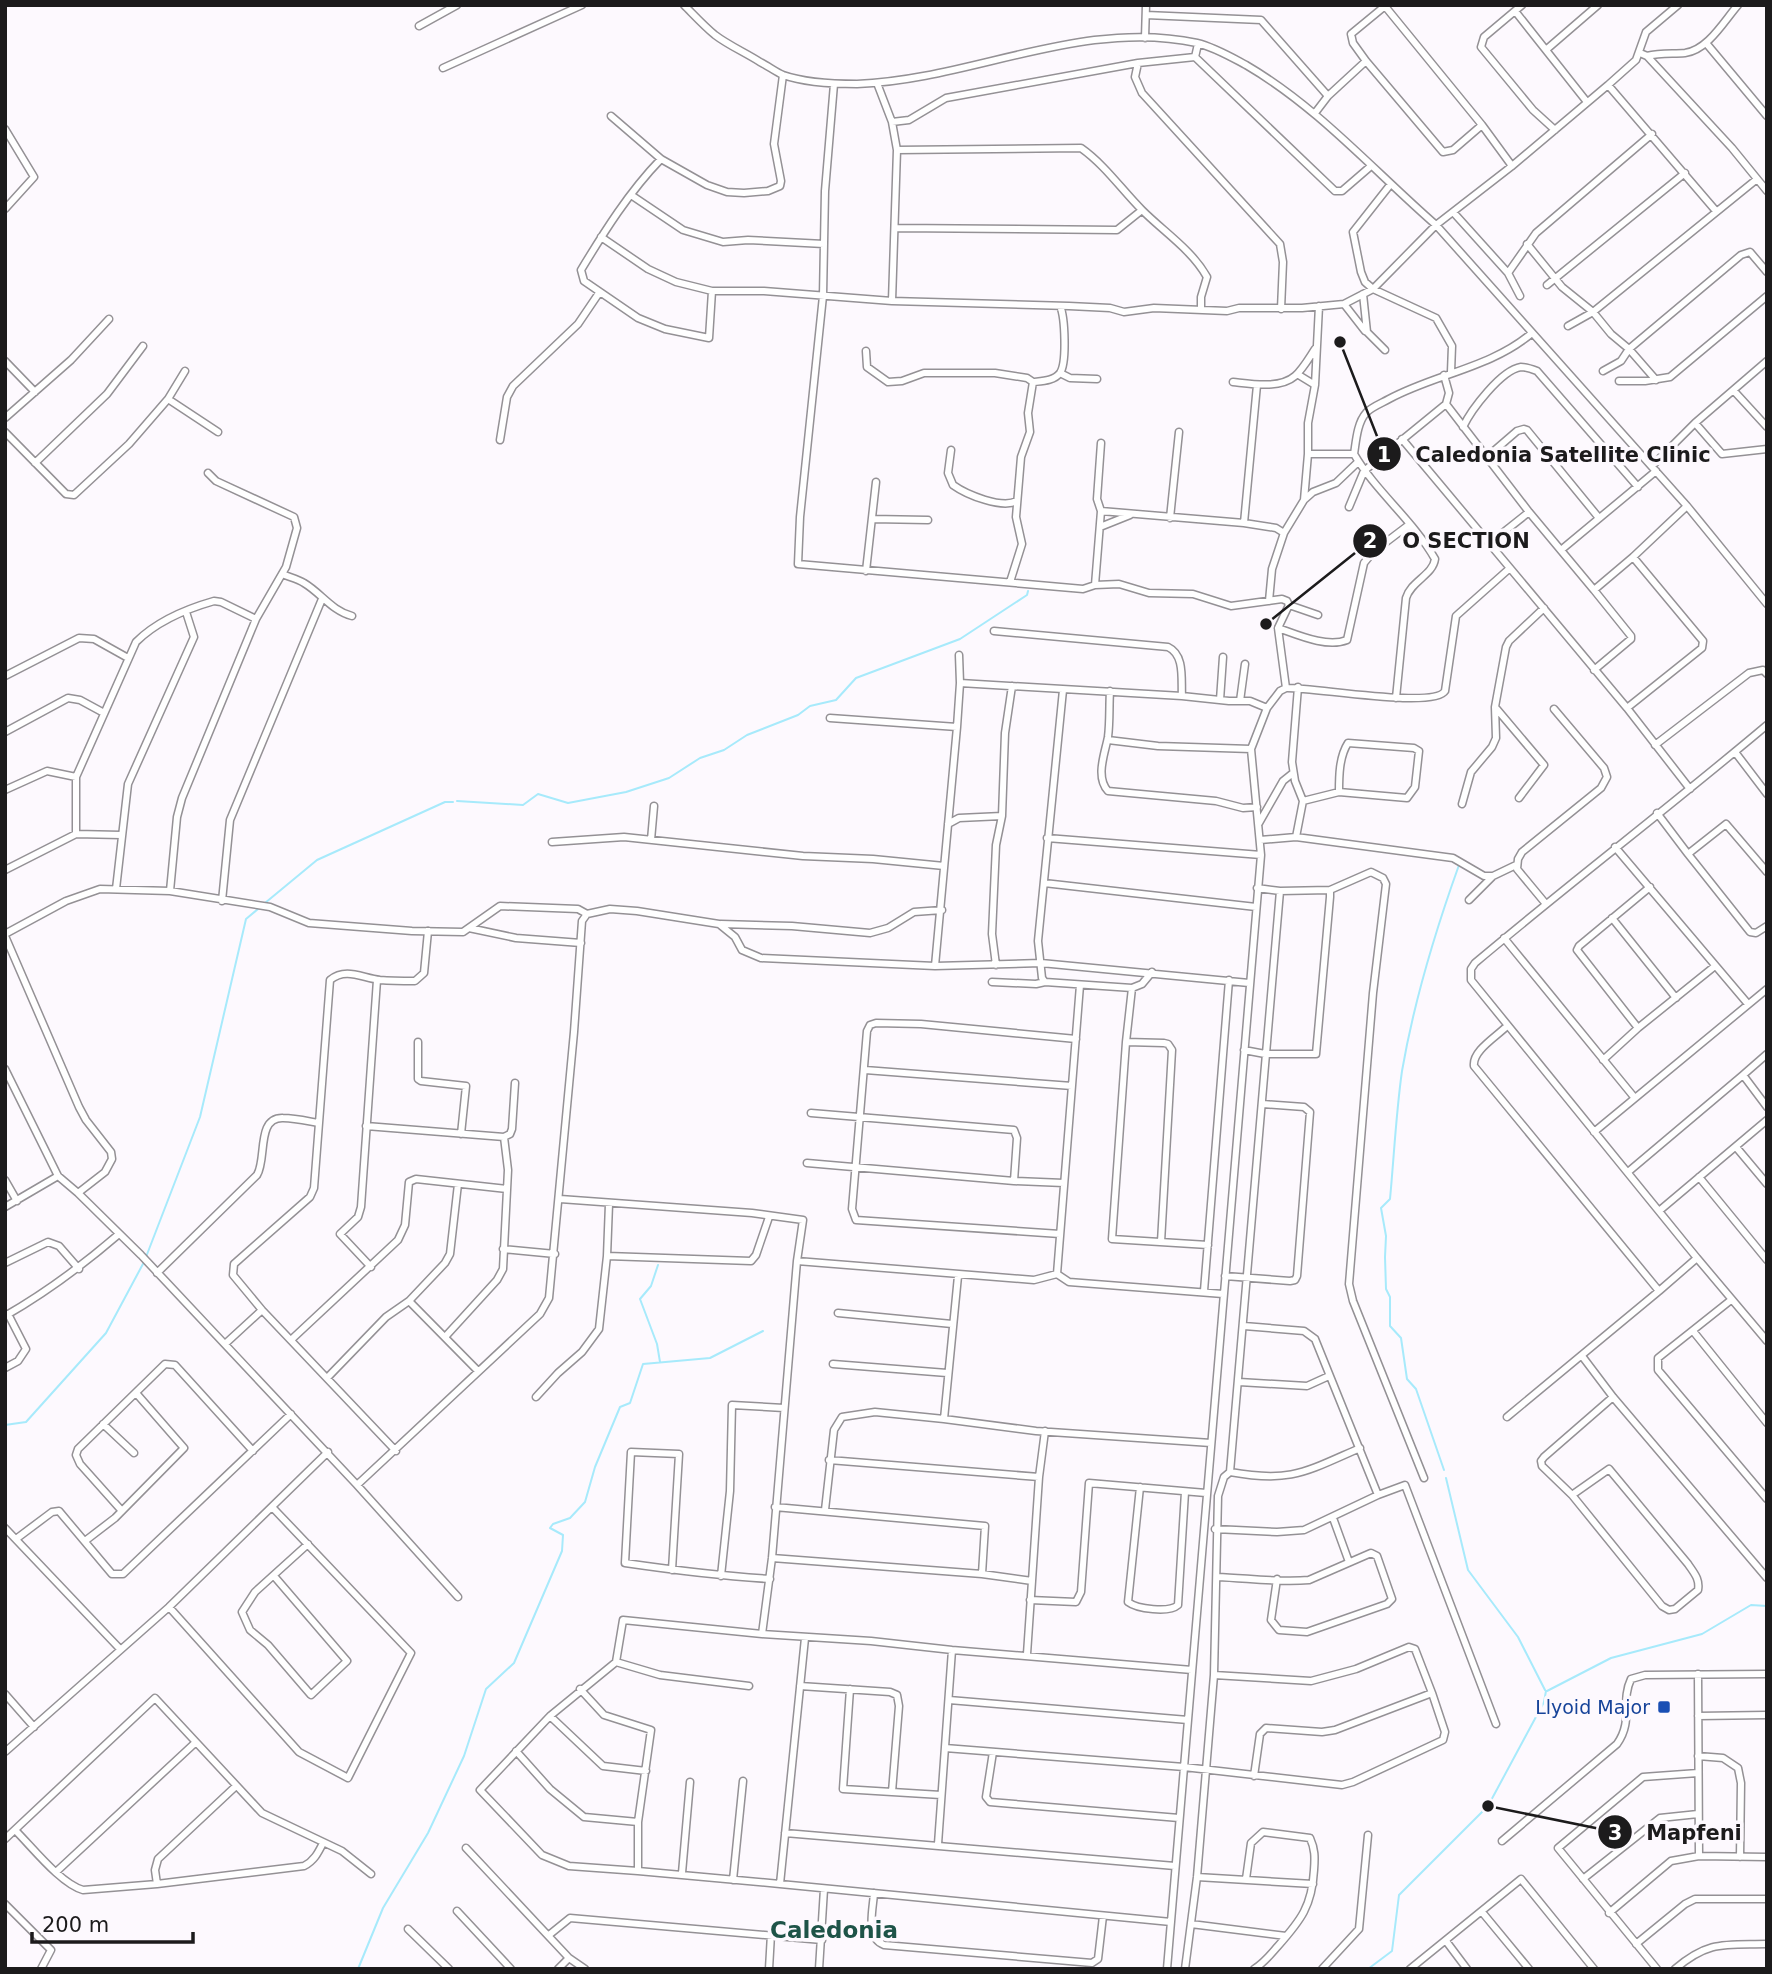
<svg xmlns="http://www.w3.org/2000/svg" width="1772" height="1974" viewBox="0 0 1772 1974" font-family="'DejaVu Sans',sans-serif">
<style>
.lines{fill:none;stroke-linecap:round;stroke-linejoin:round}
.stream{stroke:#a7eafb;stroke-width:2}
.minor-casing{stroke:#949195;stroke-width:9}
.minor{stroke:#fff;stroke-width:6}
.transit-dot{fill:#1a4fb4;stroke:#fdf9fe;stroke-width:2.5}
.labels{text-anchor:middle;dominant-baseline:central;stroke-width:7;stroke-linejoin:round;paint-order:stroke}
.transit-label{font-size:19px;fill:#164399;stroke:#fdf9fe;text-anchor:end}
.quarter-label{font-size:23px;font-weight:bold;fill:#1e5448;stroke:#fdf9fe}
.leader{fill:none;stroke:#1c1b1c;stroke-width:2.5}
.callout-dot{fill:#1c1b1c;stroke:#fdf9fe;stroke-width:2.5}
.mark-label{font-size:21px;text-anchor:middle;font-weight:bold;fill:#fff}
.callout-label{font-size:21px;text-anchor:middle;font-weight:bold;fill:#1c1b1c;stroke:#fdf9fe;stroke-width:7;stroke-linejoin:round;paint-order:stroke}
</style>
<rect width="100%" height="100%" fill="#fdf9fe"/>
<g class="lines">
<path class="stream" d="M457,801L523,805L538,794L568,803L626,792L669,778L700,758L724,750L747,735L798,715L810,706L836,700L856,678L960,639L1027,595L1028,591
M265,903L317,860L445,802H453
M146,1257L200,1117L246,919L258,909
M658,1265L651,1286L640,1299L657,1344L660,1362
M5,1425L26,1422L106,1333L144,1262
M1444,1470L1416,1389L1407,1379L1401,1338L1390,1326V1297L1386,1289L1385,1257L1386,1236L1381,1208L1390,1199C1394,1157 1396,1113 1402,1071C1414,1001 1435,932 1459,865
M1446,1478L1468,1570L1518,1637L1545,1690
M1547,1691L1611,1658L1702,1634L1751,1605L1767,1606
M358,1969L383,1908L428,1833L464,1756L486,1689L514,1663L562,1551L563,1535L550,1528L553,1524L570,1518L585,1502L595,1467L620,1407L630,1403L643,1364L710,1358L763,1331
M1368,1969L1392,1951L1399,1895L1488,1806L1544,1702L1546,1691"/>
<g class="minor-casing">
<path id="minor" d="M684,5C694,15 704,26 715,35C728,45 746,53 760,62C768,66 776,72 783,75C806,83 834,84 857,84C971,80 1082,18 1197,43C1214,47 1231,57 1246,65C1318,107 1374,171 1436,225L1687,506L1767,604
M1384,5L1482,125L1512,166
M1522,5L1484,37L1481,47L1533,110L1555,130
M1385,6L1351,34L1353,43L1366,61L1443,152L1453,150L1482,125
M1515,11L1587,102
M1146,15L1261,20L1328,96
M419,26L457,5
M1145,38L1146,5
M1706,43L1767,116
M1198,44L1195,57L1335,191H1342L1371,166
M1547,49L1598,5
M1640,53L1647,56L1732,148L1767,191
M1647,56C1660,53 1672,54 1685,53C1708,50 1724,21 1738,5
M1138,63L1135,77L1142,93L1280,244L1283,262L1281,309
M443,68L582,5
M834,84L825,191L823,296L800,517L798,564L1083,589L1095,585L1119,584L1149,593L1193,594L1231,606L1282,599L1287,601L1289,605L1278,628L1286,688
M1608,85L1716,211
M1315,113L1328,96L1366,61
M611,116L661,159L707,185L727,192L744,193L768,191L780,186L781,181L774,144L783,75
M892,122L909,120L946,98L1138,63L1195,57
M5,129L34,177L5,209
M897,150L1081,148C1105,165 1122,190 1142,210C1164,232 1192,250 1207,277L1201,297V309
M661,159C629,192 604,232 581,270L584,281L638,318L665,329L709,338L712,291
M1390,185L1353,232L1361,272L1365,282L1373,289L1436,318L1452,346L1451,372
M631,195L683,230L723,242L748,240L824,244
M1453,212L1508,273L1520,296
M896,228L1117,230L1142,210
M601,237L648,269L676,282L712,291H764L892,301L897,150L892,122L877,83
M1527,244L1562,287L1593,312L1611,334L1629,349L1656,380
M1508,273L1536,233L1652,134
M1547,285L1685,173
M1363,294L1367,332L1385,350
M892,301L1069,306L1110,308L1124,312L1154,308L1227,311L1239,308H1302L1344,304L1373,289L1436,225L1512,166L1608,85L1636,60L1646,32L1678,5
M1344,304L1365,331
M1568,326L1593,312L1757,179
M866,351L867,367L888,382L902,381L924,373H995L1027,378L1033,382L1028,413L1030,432L1021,457L1016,517L1022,544L1010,582
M5,361L35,392
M185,371L168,399L218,432
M1603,371L1621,361L1629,349L1741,255L1750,252L1767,272
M1060,373L1070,378L1097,379
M1297,374L1315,385
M1619,381H1645L1670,377L1767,296
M1033,382C1042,381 1054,381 1060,373C1067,363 1065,317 1060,306
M1233,382C1252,384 1280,389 1295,376C1303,369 1309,358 1315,349
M1734,391L1767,427
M1446,404L1529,512L1594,590L1633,557L1687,506
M5,418L71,360L109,319
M1695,423L1722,454L1767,449
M1463,427C1471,410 1501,370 1521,367C1527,367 1532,369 1537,371L1638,487
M5,432L66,494L74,495L129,444L168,399
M1402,439L1627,708L1690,789
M500,440L507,397L513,386L578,324L599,293
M951,450L948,473L953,485C967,495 1002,509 1017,501
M1308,454H1354
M1488,456L1517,431L1524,429L1527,430L1599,518
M35,463L107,394L143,346
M1652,466L1695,423L1767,361
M1304,500L1313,492L1336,483L1358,462
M1349,507L1364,471L1446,404L1449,393L1444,375
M1101,511L1097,499L1101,443
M1170,518L1179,432
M872,519L928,520
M1244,523L1257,385
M1100,527L1130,515
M1490,543L1529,512
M1561,550L1656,471
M866,571L876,482
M282,574C289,577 298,579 304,583C321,593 332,611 352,616
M1095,585L1101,511L1244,523L1276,528L1284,533
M1594,590L1631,636V639L1594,670
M1269,601L1272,569L1284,533L1304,500L1308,454V423L1315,385L1319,306
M1289,605L1318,615
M1278,628C1298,635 1327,648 1347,640L1364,563L1373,552L1410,524
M994,631L1168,647C1185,655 1181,679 1182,696
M959,655L960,683
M5,676L79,638L94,639L128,658
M1063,690L1038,941L1042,978L1045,982L1132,988L1142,984L1152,972
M1110,691C1109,706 1110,722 1108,737C1105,753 1095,777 1108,791L1216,801L1243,808L1257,807
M1396,698L1406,598C1411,581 1433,575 1435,559C1413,520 1376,492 1354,454C1356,442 1357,423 1366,413C1371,407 1382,403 1389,399C1435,374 1491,368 1532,333
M1220,700L1223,657
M1240,701L1245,664
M1627,708L1702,648L1703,641L1633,557
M830,718L957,727L935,966
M957,727L960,683L1182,696L1229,701H1250L1267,708
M5,732L68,698L80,700L104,713
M1108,740L1158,746L1251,749
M1655,745L1749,673L1763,670L1767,674
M1735,752L1767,794
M5,790L47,771L76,777
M1519,798L1544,765L1495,707L1506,647L1509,641L1544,608
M1303,801L1339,792L1407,798L1415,787L1419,751L1414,748L1348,743C1339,757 1339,777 1339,792
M1462,804L1471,772L1492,747L1496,738L1495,707
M1657,813L1688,854
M1259,823L1283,781L1293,773
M948,824L959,818L1002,816
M76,834V777L136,642C156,622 186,609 214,601L221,602L256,619
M1296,837L1453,858L1484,876H1493L1516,865
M1047,838L1261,855
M651,840L654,806
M1260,840L1296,837L1303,801L1295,781L1292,762L1298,687
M552,842L624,837L803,856L873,859L944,866
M1615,847L1748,1004
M5,870L76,834L121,835
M1767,872L1726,824L1688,854L1750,932L1756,933L1767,926
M1044,883L1256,907
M116,889L128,784L194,637L186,612
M1330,890L1371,872L1383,878L1386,884L1373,993L1349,1284L1353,1301L1424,1478
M170,891L177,817L182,798L256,619L286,567L297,528L294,517L216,481L208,473
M1469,900L1493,876
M222,901L230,820L322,599
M1546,904L1517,869L1518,859L1522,852L1601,788L1607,777L1604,768L1554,709
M1612,918L1676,998
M721,924L792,926L870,933L888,928L914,912L942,910
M469,928L516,938L581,943
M5,934L66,901L100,889L170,891L270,907L309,923L412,931L463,932L500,906L578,909L587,914
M5,936L79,1107L86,1120L111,1152L112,1159L105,1172L78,1193
M1504,938L1634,1097
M996,965L992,934L996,845L1002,816L1005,733L1012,686
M992,982L1036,984L1045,982
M1132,988L1126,1042L1112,1239L1208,1245
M1507,1026C1496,1037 1472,1051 1474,1066L1659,1291L1697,1258L1471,980V969L1475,963C1571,882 1671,806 1767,725
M1638,1028L1577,950L1579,946L1650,887
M418,1042V1079L421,1081L466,1086L461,1134
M1126,1042L1164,1043L1168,1044L1172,1050L1161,1242
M1244,1050L1265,1054H1316L1330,897V890L1280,891L1257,888
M1767,1054L1743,1075L1767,1107
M1603,1060L1638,1028L1715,966
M5,1069L58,1176
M865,1070L1072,1086
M811,1113L1014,1130L1017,1138L1014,1181
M366,1126L504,1137
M1594,1132L1767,989
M1736,1147L1767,1184
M807,1163L1014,1181L1064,1183
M1628,1172L1743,1075
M1699,1177L1767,1260
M5,1180L17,1201
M560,1199L752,1213L803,1220L797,1261L772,1558L762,1634L871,1641L952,1650L1192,1670
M5,1207L58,1176L78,1193L141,1255L357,1485L540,1314L549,1298L574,1032L582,921L587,914L610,909L637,911L719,924L735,937L742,950L761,958L935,966L1041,963L1249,983
M1659,1211L1767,1120
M1060,1234L856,1220L852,1209L867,1031L870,1025L876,1023L921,1024L1076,1039
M503,1249L555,1254
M607,1256L751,1261L756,1255L769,1217
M1697,1258L1767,1341
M797,1261L1034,1280L1057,1274L1080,985
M5,1263L48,1242L59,1246L79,1269
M371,1267L340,1234L358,1217L361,1207L377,980
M157,1273L257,1175C267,1159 256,1117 283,1118C295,1118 307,1121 318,1123
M1057,1274L1069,1282L1223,1294
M1225,1276L1290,1281L1295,1280L1297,1276L1310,1112L1304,1107L1263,1104
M1204,1291L1229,980
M1731,1300L1658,1358V1370L1767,1499
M409,1301L445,1263L450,1254L458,1184
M838,1313L952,1324
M5,1316C47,1292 83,1265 119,1234
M1244,1326L1304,1331L1315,1339L1378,1495
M1693,1331L1767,1423
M445,1337L497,1280L503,1269L508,1170L504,1137L510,1134L512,1129L515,1083
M292,1339L398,1240L405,1225L409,1182L416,1179L507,1189
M225,1344L262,1310
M1582,1356L1613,1397L1767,1578
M833,1364L947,1373
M5,1368L18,1361L26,1349L8,1314
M327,1378L386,1317L409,1301L478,1371
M1239,1382L1307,1386L1329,1376
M536,1397L558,1373L582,1352L599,1329L607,1256L609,1204
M1507,1417L1659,1291
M944,1419L1036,1431L1211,1443
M103,1424L134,1453
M396,1451L262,1310L233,1275L234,1264L310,1197L314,1188L330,980C346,967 362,978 380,980C392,981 404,981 415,981L424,973L428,931
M829,1460L1039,1477
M1230,1472C1291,1483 1305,1472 1360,1448
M357,1485L458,1597
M1140,1487L1128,1602C1137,1609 1169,1613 1178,1605L1185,1492
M1572,1495L1662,1606L1669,1610L1675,1609L1698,1590C1700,1579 1694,1573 1688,1564L1609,1469L1572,1495L1542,1466L1541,1461L1544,1457L1613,1397
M775,1507L985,1526L982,1574
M825,1510L834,1430L842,1417L875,1412L944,1419L958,1276
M122,1511L80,1464L76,1455L78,1449L165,1364L175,1365L253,1451
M1333,1518L1349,1562
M5,1528L120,1649
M1215,1529L1277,1532L1304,1530L1378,1495L1405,1485L1496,1724
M16,1539L52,1512L59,1511L112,1574H123L291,1414
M85,1541L115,1518L184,1448L136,1393
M772,1558L982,1574L1032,1581L1027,1654
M672,1570L679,1454L631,1452L625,1563C673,1570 721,1576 770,1579
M274,1576L347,1661L311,1695L268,1645L250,1630L242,1612L255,1592L308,1544
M721,1576L730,1491L732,1405L784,1408
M1217,1577C1247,1578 1279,1583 1309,1580L1371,1553L1377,1556L1392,1599L1387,1604L1307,1632L1279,1630L1271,1620L1277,1579
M1032,1581L1039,1477L1045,1431
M1030,1600L1076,1602L1081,1592L1089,1483L1206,1493
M169,1607L299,1752L348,1778L411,1653L273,1508
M805,1638L780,1884L1171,1922
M616,1662L660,1675L749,1686
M1698,1674L1699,1856
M1214,1675L1311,1681L1356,1669L1409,1647L1415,1649L1432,1693L1335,1730L1322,1732L1266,1728L1260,1734L1254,1776
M800,1686L890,1692L897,1695L899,1706L892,1792
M580,1689L604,1715L651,1730L638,1822V1871L780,1884
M850,1689L843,1789L941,1795
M5,1694L34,1727
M949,1700L1188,1720
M550,1716L603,1766L646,1771
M1698,1716L1767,1715
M945,1748L1184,1767L1342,1785L1353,1782L1443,1740L1445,1732L1432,1693
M516,1751L550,1789L584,1817L638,1822
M5,1752L169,1607L328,1452
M993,1752L986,1797L990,1802L1179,1818
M1698,1756L1723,1758L1738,1768L1741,1783L1740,1857
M15,1830C33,1848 61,1884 83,1890L157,1884L304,1866C314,1861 318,1853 323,1843
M785,1833L1175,1866
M5,1839L155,1698L262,1813L342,1851L371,1874
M1502,1841L1617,1744C1634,1720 1620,1702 1631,1679L1645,1675L1767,1674
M938,1844L952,1650
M466,1848L569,1958L585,1969
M638,1871L569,1866L542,1855L480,1790L550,1716L616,1662L623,1620L762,1634
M56,1872L196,1742
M682,1873L690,1782
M1197,1877L1313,1884
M1246,1879L1251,1843L1263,1832L1310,1838C1315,1849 1315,1857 1314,1870C1312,1906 1301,1920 1278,1946C1270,1955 1264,1963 1254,1969
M1583,1879L1660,1818L1698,1814
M733,1880L743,1781
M157,1884L155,1870L158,1859L236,1786
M874,1893C873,1910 865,1938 884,1945L1092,1963L1098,1959L1103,1916
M5,1904L51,1950L41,1969
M457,1911L511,1969
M1482,1912L1529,1969
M1609,1913L1671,1861L1699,1856L1767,1857
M1191,1924L1286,1936
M408,1929L449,1969
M549,1935L570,1918L822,1940
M1446,1941L1467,1969
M1636,1944L1685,1904L1695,1899H1767
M558,1969L569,1958
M769,1969L771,1934
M819,1969L824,1889
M1167,1969L1261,855L1251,749L1267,708L1280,691L1286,688C1313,687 1434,709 1445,691L1456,616L1510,568
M1185,1969L1197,1877L1214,1675L1218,1496L1224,1477L1230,1472L1280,891
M1322,1969L1359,1929L1368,1835
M1410,1969L1521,1879L1594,1969
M1657,1969L1558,1848L1643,1777L1698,1773
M1675,1969C1709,1940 1725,1945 1767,1944"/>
</g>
<use href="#minor" class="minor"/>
</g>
<rect class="transit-dot" x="1657" y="1700" width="14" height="14" rx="3.5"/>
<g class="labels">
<g class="transit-label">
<text x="1650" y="1707">Llyoid Major</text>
</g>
<g class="quarter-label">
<text x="834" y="1930">Caledonia</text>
</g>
</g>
<path class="leader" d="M1340 342L1384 454M1266 624L1370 541M1488 1806L1615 1832"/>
<g class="callout-dot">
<circle cx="1340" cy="342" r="7"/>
<circle cx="1266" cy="624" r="7"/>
<circle cx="1488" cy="1806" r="7"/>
<circle cx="1384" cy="454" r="18"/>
<circle cx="1370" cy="541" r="18"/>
<circle cx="1615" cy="1832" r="18"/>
</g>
<g class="mark-label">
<text x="1384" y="462">1</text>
<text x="1370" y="548">2</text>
<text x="1615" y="1840">3</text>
</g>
<g class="callout-label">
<text x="1563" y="462">Caledonia Satellite Clinic</text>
<text x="1466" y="548">O SECTION</text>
<text x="1694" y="1840">Mapfeni</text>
</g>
<rect width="1772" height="1974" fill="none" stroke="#1c1b1c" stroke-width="14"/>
<path d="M32 1932v10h161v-10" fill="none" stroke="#1c1b1c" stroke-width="3.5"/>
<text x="42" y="1932" font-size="21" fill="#1c1b1c" stroke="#fdf9fe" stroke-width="5" paint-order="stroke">200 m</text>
</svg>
